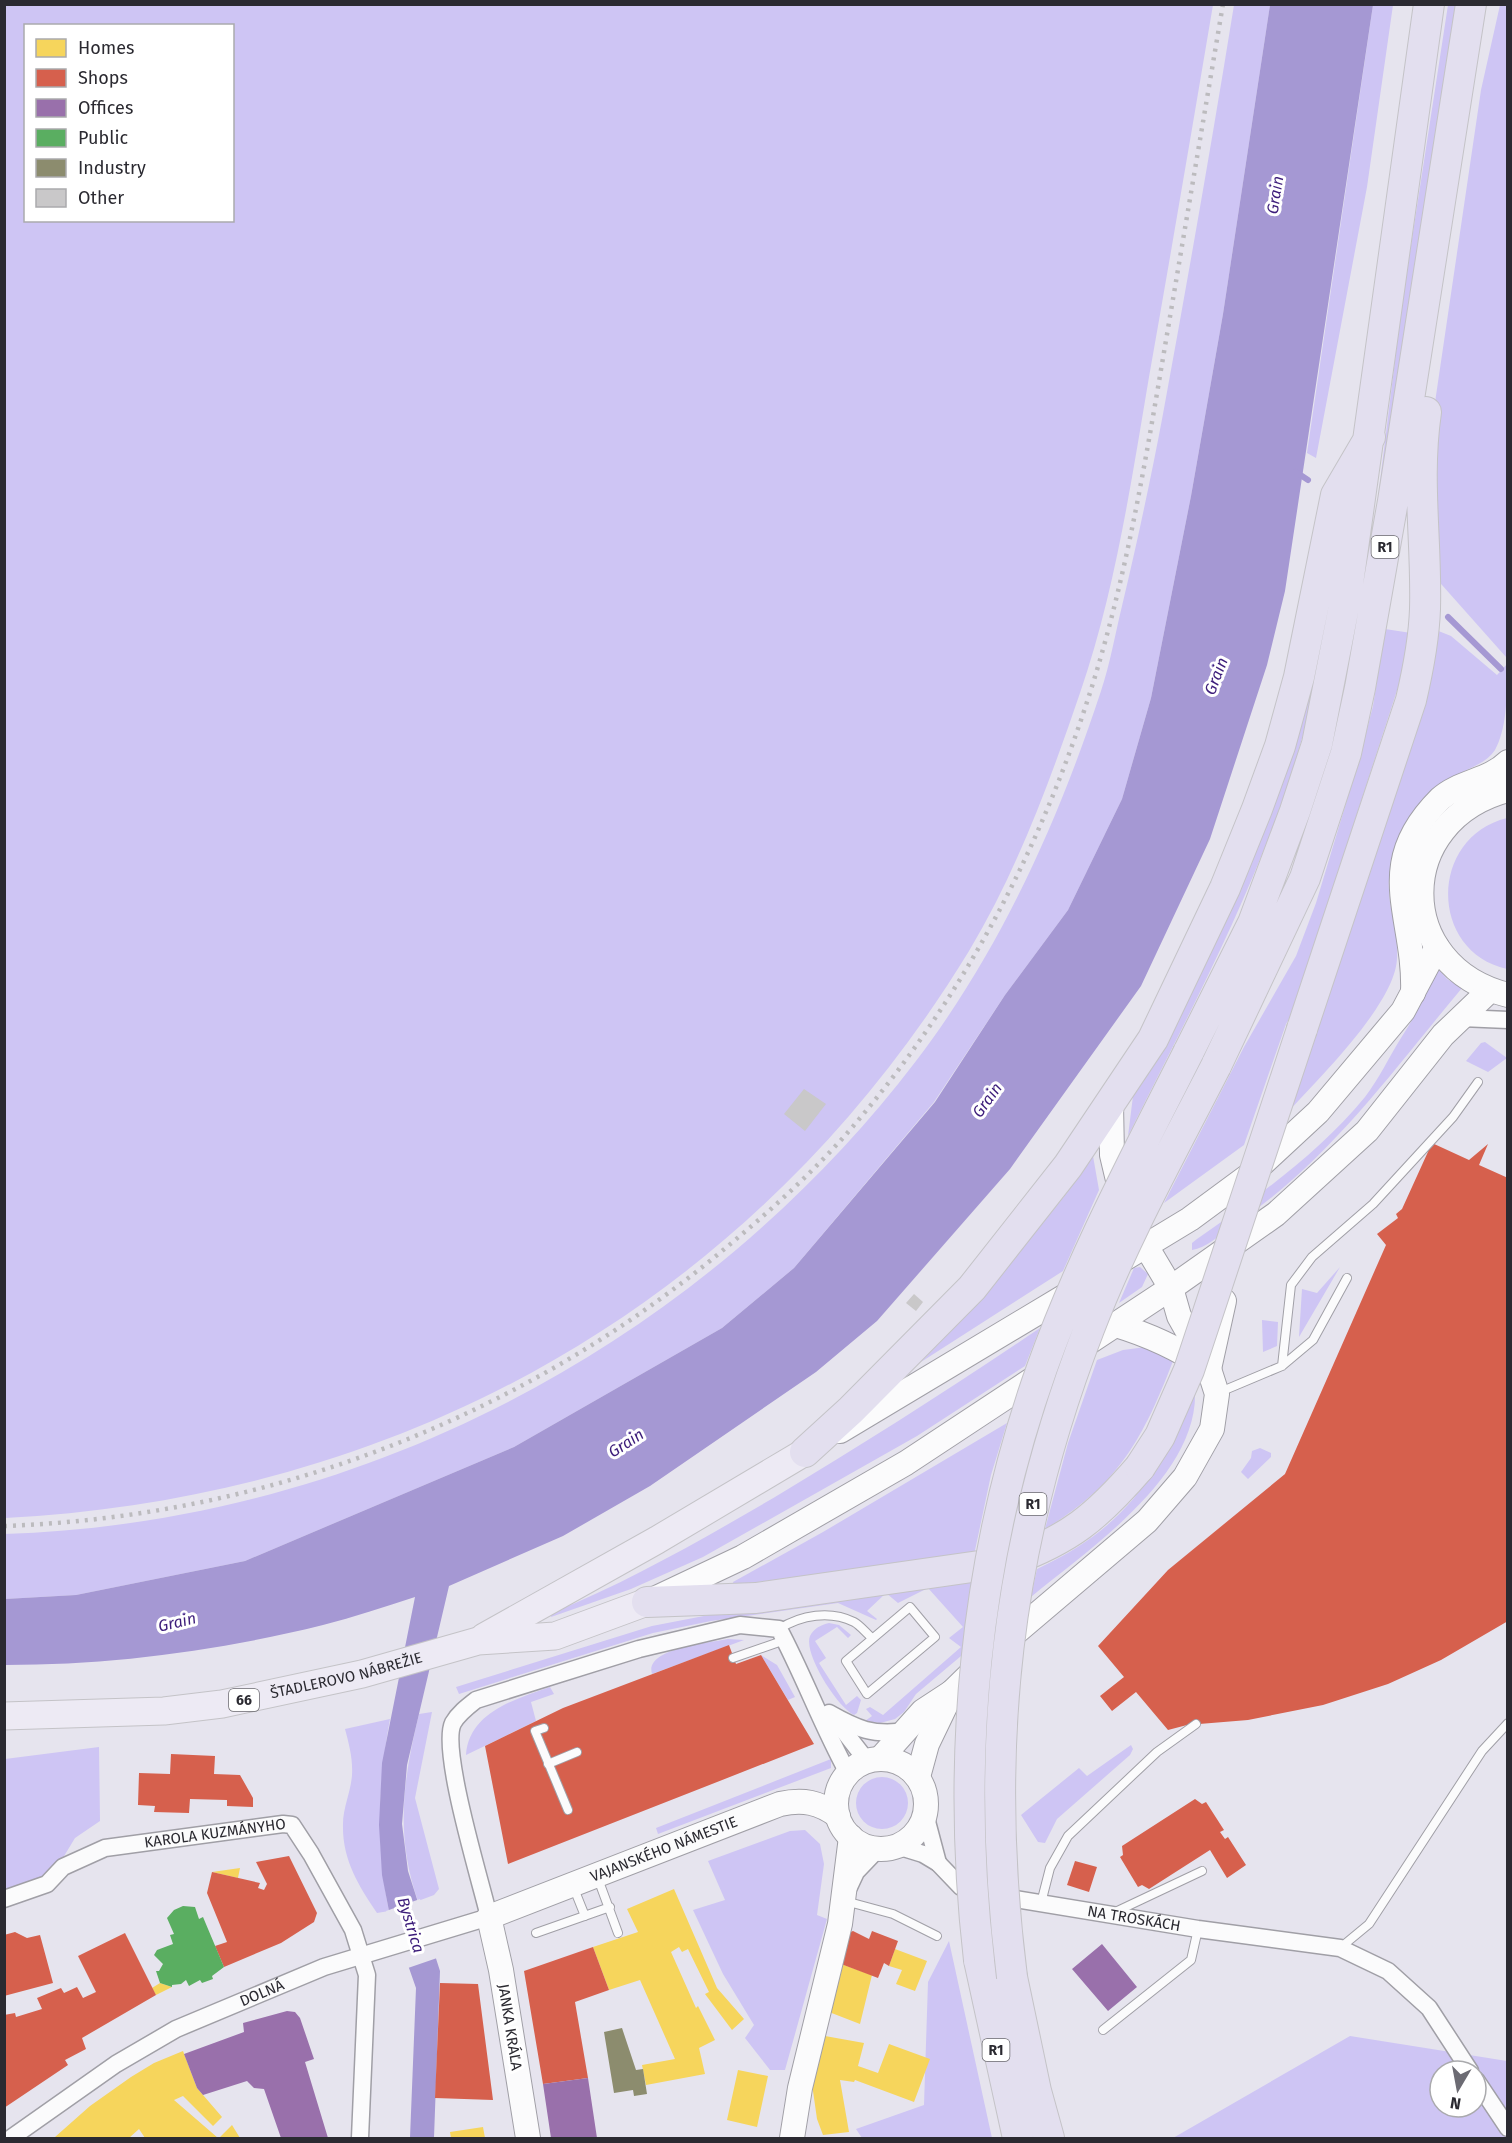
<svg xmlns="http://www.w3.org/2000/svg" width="1512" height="2143" viewBox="0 0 1512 2143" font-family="'Fira Sans',sans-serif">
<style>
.green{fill:#cec5f4;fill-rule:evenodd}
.water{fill:#a598d3}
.pier{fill:#e6e4ee}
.homes{fill:#f6d55c}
.shops{fill:#d6604d}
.offices{fill:#9970ab}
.public{fill:#5aae61}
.industry{fill:#8c8c6e}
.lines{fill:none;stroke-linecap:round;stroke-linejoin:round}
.stream{stroke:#a598d3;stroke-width:6}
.building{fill:#c9c8c9}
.lane-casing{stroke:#a09fa6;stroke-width:10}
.street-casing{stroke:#a09fa6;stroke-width:19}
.secondary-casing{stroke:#a09fa6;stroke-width:26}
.primary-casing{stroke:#c4c3c7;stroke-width:29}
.highway-casing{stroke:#c4c3c7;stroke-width:32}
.lane{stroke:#fbfbfc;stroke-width:8}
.street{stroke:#fbfbfc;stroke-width:16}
.secondary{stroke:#fbfbfc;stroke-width:24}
.primary{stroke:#edeaf4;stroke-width:27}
.highway{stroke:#e3dfef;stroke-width:30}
.rail{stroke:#bcbbbe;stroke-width:4.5;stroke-dasharray:3 6;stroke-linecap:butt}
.highway-bridge-casing{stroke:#c4c3c7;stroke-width:32;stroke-linecap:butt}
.highway-bridge{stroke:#e3dfef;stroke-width:30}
.labels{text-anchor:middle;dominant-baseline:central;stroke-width:6;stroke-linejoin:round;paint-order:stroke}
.shield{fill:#fff;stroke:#6b6a6f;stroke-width:1.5}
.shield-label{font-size:14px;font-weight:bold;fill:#2b2a31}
.street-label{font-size:15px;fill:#2b2a31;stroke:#fff}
.water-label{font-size:16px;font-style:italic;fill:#3c1c7a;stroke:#fff}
</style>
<rect width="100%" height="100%" fill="#e6e4ee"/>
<path class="green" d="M5,5H1213C1192,129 1171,253 1149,377C1131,483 1115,592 1080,693C1050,781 1017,871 969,951C757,1299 409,1497 5,1518ZM26,26H232V220H26Z
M1234,5H1270L1223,314L1191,496L1151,698L1122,799L1068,910L1005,995L934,1102L794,1268L722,1328L514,1447L245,1561L76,1595L5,1599L4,1534C361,1523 700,1344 916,1061C1000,951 1058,822 1101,691C1110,664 1115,635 1122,606C1137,543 1151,478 1163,414C1188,278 1212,141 1234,5Z
M1373,5H1393L1367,187L1316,458L1307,453Z
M1448,5H1457L1376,514L1402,304Z
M1500,5H1507L1506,657L1434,576L1433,416L1481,90Z
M1385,629L1411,633L1403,672L1292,1014L1286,1024L1244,1145L1164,1203L1244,1047L1296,956L1316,903L1359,760L1373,706Z
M1436,630L1451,636L1497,675L1507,664C1507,690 1508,726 1495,750C1484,767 1460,769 1446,783C1438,790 1394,857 1391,867C1383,898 1399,927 1397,958C1396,1003 1319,1078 1288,1112Z
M1319,651C1323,663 1314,693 1310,708C1273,859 1197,997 1128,1136L1133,1096L1152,1064Z
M1507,818H1508L1507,969C1428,951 1429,837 1507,818Z
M1434,964L1447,979L1462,988C1390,1074 1326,1165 1231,1227C1220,1235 1206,1248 1192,1250V1243L1197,1239C1257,1197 1318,1154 1365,1097C1379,1079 1389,1057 1401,1038C1416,1014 1430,992 1434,964Z
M1485,1042L1507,1058L1488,1072L1466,1061L1481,1043Z
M1093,1156L1099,1190L1063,1271L921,1362L978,1303L1063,1198Z
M1140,1267L1148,1274L1142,1287L1119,1303L1134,1268Z
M1340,1267L1299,1337L1302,1289L1317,1293Z
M1262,1320L1278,1322L1277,1346L1263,1352Z
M1040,1328L1025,1366L917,1436L703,1557L631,1589L551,1617L552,1613C630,1581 703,1539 775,1497C865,1443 953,1387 1040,1328Z
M1146,1347L1166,1354L1173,1361C1143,1439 1118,1485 1045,1529L1068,1443L1097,1360L1123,1350Z
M1195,1390C1199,1476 1090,1548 1031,1597L1037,1569C1125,1528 1158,1477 1195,1390Z
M1007,1423L991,1475L974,1555L734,1585L733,1582L823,1532Z
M1260,1448L1271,1453V1457L1248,1479L1241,1472L1251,1458L1252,1451Z
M979,1578L967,1651L916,1694L904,1712L895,1719L880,1723L865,1721L872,1716L866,1709L870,1707L883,1715L961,1647L949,1638L963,1627L928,1588L898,1603L886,1593L867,1611L877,1619L876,1620L838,1603L711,1621L653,1633L459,1694L456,1687L652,1626L709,1615Z
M829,1623L839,1625L851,1635L848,1638L837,1627L815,1641L826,1658L819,1663L846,1705L857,1696L861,1700L857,1713L854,1715C837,1707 803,1653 810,1636C814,1628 821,1625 829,1623Z
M728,1639L744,1640L652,1674C644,1648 710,1643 728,1639Z
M761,1655L777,1665L795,1697L788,1700Z
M550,1687L554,1694L531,1702L536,1721L466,1755C469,1712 516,1699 550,1687Z
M432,1712L415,1798L439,1889L434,1895L418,1901C395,1835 403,1780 419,1714Z
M390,1719C378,1784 376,1846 389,1911L377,1913C358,1885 342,1859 343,1824C343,1808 351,1791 352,1775C353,1759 349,1744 345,1729Z
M1131,1745L1133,1749L1130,1755L1057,1819L1045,1843L1038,1842L1021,1815L1079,1768L1087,1776Z
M99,1747L100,1821L75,1838L52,1876L5,1891V1759Z
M831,1759V1768L658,1834L656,1828Z
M856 1803a26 26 0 1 1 52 0a26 26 0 1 1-52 0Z
M805,1830L820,1844L824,1864L817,1915L827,1919L785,2070H770L745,2038L754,2025L723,1974L693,1910L725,1900L708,1861L790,1831Z
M949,1941L992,2138H862L856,2129L924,2105L928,1982Z
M1350,2036L1507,2061V2138H1173ZM1440,2071H1476V2107H1440Z"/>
<path class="water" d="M1270,5H1373L1285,591L1267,665L1210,839L1141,986L1010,1169L877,1321L816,1372L650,1486L563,1536L449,1586L407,1765L402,1824L408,1871L440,1971L434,2138H410L416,1988L389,1911L382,1875L379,1825L382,1763L415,1597C384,1607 354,1617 323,1625C219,1651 111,1665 5,1665V1599L76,1595L245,1561L514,1447L722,1328L794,1268L935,1102L1005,995L1068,910L1122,799L1151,698L1191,496L1223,314Z"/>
<path class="pier" d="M420,1899L440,1957L408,1968L386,1911Z"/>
<path class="homes" d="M240,1868L238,1878L212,1872Z
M674,1889L717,1988L744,2019L732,2030L705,1994L709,1992L688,1949L682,1952L679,1947L671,1952L696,2008L698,2006L715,2040L699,2048L705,2074L646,2085L642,2065L675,2059L640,1980L609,1990L593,1947L638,1932L627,1909Z
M895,1949L927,1961L915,1991L896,1984L902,1970L889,1966Z
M841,1964L872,1975L860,2024L829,2012Z
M160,1983L172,1987L156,1995L152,1988Z
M825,2036L864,2043L858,2066L878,2073L889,2044L930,2059L914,2102L855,2080L854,2082L840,2080L849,2132L823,2135L817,2119L812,2084Z
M183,2051L197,2088L222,2117L213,2126L183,2096L174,2100L218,2138H145L139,2129L129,2138L55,2137L90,2106L131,2077L154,2063Z
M738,2070L768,2076L757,2127L727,2120Z
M232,2125L240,2138H219Z
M483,2127L485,2138H451L450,2132Z"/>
<path class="shops" d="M1432,1143L1469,1160L1488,1144L1479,1165L1508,1178V1621L1441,1660L1388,1684L1323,1705L1248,1720L1187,1725L1168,1730L1136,1692L1112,1711L1100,1696L1124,1677L1098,1646L1168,1570L1285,1474L1386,1245L1377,1234L1398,1218L1396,1214L1402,1209Z
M729,1645L736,1664L761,1655L814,1744L508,1864L485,1746L563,1708Z
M171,1754L215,1756L214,1774L240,1775L253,1798V1807L227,1806V1800L190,1799L189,1813L154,1812L155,1806L138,1805L139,1773L170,1774Z
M1195,1799L1202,1804L1206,1802L1224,1830L1220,1832L1225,1839L1228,1837L1246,1865L1227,1878L1210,1850L1149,1889L1142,1885L1138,1887L1120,1857L1123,1855L1122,1846Z
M289,1856L317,1913L314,1922L281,1943L224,1967L215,1946L227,1942L207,1893L212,1872L260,1883L258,1888L264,1890L267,1884L256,1862Z
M1075,1861L1097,1867L1089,1892L1067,1885Z
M853,1931L869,1939L872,1931L898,1941L889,1966L884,1963L878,1978L841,1964L848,1933Z
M15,1932L27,1938L40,1935L53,1983L4,1996V1935Z
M125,1933L156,1995L82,2038L86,2049L65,2060L68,2065L4,2108V2015L15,2013L16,2017L42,2009L37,1998L61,1988L64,1993L77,1987L83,1998L96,1992L78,1956Z
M593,1947L609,1990L575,2002L588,2078L543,2084L524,1971Z
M440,1983L478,1984L493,2100L435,2098Z"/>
<path class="offices" d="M1102,1944L1137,1987L1108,2011L1072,1969Z
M287,2011L295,2012L300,2018L314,2059L305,2062L328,2138H281L264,2089L254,2088L247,2081L203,2095L197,2088L184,2054L244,2032L243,2023Z
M588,2078L597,2138H551L543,2084Z"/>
<path class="public" d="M183,1906L195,1907L199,1919L203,1917L224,1967L212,1976L213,1979L202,1983L200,1980L189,1986L186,1980L181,1984L172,1985V1987L160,1983L156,1971H159L163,1964L154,1955L157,1950L173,1944L170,1935L174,1934L167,1918L174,1910Z"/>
<path class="industry" d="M622,2028L636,2070L643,2069L647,2094L634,2096L633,2090L614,2093L604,2032Z"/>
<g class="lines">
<path class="stream" d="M1296,472L1308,480
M1448,617L1501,669"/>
</g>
<path class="building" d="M804,1089L826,1104L805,1131L784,1114Z
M914,1294L923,1302L916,1311L906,1303Z"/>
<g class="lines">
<g class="lane-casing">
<path id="lane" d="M1282,1366L1291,1285L1312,1257L1373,1204L1453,1117L1478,1082
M1220,1392L1282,1366L1313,1340L1347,1278
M910,1607L935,1637L867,1694L846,1661Z
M779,1629C801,1615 830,1610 854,1622C860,1625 866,1633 872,1638
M733,1658L785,1640
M544,1728L535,1731L568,1810
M548,1764L577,1752
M597,1876L618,1933
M573,1886L585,1916
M845,1901L893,1914L937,1936
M1041,1903L1050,1868L1068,1836L1157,1752L1196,1724
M1113,1913L1202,1871
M536,1933L610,1907
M1340,1948L1369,1924L1482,1751L1508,1723
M1103,2030L1191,1960L1198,1929"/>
</g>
<g class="street-casing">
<g id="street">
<path d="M1461,1018L1508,1020"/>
<path d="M829,1713C857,1729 873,1736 906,1731"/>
<path d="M836,1721L867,1761"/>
<path d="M925,1814L938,1863"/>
<path id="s1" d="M897,1846L923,1854L938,1863L961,1887L985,1894L1198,1929L1340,1948L1388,1971L1429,2008L1470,2071"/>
<path d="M849,1887L856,1872L878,1849"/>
<path id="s2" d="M4,1899L47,1884L63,1867L105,1848L283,1824L292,1825L311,1854L353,1930L367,1975L360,2138"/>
<path d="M1476,2080L1508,2128"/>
<path id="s3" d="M11,2138L116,2064L176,2029L324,1967L489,1917C481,1882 440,1750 453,1723C458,1714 467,1707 476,1700L639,1649L740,1625L779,1629C804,1676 822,1726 848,1773"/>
</g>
</g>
<g class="secondary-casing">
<g id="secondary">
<path d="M1508,790C1393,820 1392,966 1508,995"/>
<path d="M1413,993C1416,915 1372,867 1440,799C1460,781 1489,781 1508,762"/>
<path d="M1111,1104L1112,1155L1122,1197"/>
<path d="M1114,1265L1190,1219L1251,1174L1318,1112L1403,1011L1437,947"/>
<path d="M1116,1325C1149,1335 1176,1347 1204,1366"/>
<path d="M1209,1369L1224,1301"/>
<path d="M840,1431L1077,1289"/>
<path d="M652,1600L743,1557L906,1463L1171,1288L1276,1214L1367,1131L1443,1035L1489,991"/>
<path d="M880,1759L923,1711L952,1692L995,1650L1147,1521L1185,1477L1212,1429L1217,1394L1209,1369L1179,1316L1171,1288L1137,1231"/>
<circle cx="881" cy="1804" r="45"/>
<path d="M918,1777L927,1744L952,1692"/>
<path id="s4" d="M528,2138L501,1970L489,1917L780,1804C803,1799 819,1802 838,1816"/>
<path d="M792,2138L800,2088L840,1924L851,1837"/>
</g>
</g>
<g class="primary-casing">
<g id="primary">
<path d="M484,1637L657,1540L805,1452"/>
<path id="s5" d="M4,1716L164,1711L222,1704L362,1674L478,1641L555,1636L647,1602"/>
</g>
</g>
<g class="highway-casing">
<path id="highway" d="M1302,1029L1411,700C1418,670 1424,640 1425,609C1427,542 1416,480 1426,412
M1188,1053L1253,923L1295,811L1317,744L1347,591L1429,4
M1216,1066L1305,878L1346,753L1360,688L1393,501L1471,4
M805,1452L851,1410L972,1288L1068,1166L1153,1039L1225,888L1257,809L1280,746L1299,677L1336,495L1370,437
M647,1602L756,1598L1007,1562C1069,1540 1097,1517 1140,1467
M979,1960L1018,2138
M1012,1977L1036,2091L1049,2138"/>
</g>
<use href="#lane" class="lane"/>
<use href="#street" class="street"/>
<use href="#secondary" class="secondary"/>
<use href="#primary" class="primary"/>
<use href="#highway" class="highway"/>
<path class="rail" d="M4,1526C266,1517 521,1418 722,1251C769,1212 816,1170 855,1124C959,1002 1035,860 1085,708C1123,594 1143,476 1163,358C1183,240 1203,122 1223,4"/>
<g class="highway-bridge-casing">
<path id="highway-bridge" d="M1140,1467L1160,1436L1189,1370L1302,1029
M979,1960C956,1761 974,1558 1042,1368C1081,1259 1136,1156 1188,1053
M1012,1977C983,1748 1006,1544 1089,1329C1124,1238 1172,1152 1216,1066"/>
</g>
<use href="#highway-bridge" class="highway-bridge"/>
</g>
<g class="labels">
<g class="shield">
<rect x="1371.5" y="536" width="27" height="22" rx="4.5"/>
<rect x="1019.5" y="1493" width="27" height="22" rx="4.5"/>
<rect x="229" y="1689" width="30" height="22" rx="4.5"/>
<rect x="982.5" y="2039" width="27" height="22" rx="4.5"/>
</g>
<g class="shield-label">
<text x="1385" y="547">R1</text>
<text x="1033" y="1504">R1</text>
<text x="244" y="1700">66</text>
<text x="996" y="2050">R1</text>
</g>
<g class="street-label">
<text stroke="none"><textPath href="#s5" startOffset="346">ŠTADLEROVO NÁBREŽIE</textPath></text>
<text stroke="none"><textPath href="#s2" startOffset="226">KAROLA KUZMÁNYHO</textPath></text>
<text stroke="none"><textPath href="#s4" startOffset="412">VAJANSKÉHO NÁMESTIE</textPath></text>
<text stroke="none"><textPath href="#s1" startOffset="254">NA TROSKÁCH</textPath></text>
<text stroke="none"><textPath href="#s3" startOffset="291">DOLNÁ</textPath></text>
<text transform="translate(510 2027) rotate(81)">JANKA KRÁĽA</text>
</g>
<g class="water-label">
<text transform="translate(1275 195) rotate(-81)">Grain</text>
<text transform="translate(1216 676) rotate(-69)">Grain</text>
<text transform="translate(987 1100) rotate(-54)">Grain</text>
<text transform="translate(626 1443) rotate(-33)">Grain</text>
<text transform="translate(177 1622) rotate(-13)">Grain</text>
<text transform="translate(411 1925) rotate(73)">Bystrica</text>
</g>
</g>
<rect width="1512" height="2143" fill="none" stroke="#2b2a31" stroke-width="12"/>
<rect x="24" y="24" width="210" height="198" fill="#ffffff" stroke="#aaaaad" stroke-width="1.5"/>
<rect x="36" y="39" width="30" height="18" fill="#f6d55c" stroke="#aaaaad" stroke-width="1.5"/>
<text x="78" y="54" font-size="18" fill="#2b2a31">Homes</text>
<rect x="36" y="69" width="30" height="18" fill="#d6604d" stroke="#aaaaad" stroke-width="1.5"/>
<text x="78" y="84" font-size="18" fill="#2b2a31">Shops</text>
<rect x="36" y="99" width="30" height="18" fill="#9970ab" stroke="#aaaaad" stroke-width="1.5"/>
<text x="78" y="114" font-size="18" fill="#2b2a31">Offices</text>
<rect x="36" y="129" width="30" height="18" fill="#5aae61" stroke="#aaaaad" stroke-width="1.5"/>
<text x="78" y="144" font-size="18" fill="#2b2a31">Public</text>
<rect x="36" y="159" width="30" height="18" fill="#8c8c6e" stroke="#aaaaad" stroke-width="1.5"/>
<text x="78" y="174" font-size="18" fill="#2b2a31">Industry</text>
<rect x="36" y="189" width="30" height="18" fill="#c9c8c9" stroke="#aaaaad" stroke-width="1.5"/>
<text x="78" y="204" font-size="18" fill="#2b2a31">Other</text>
<g transform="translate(1458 2089) rotate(190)"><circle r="28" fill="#ffffff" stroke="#aaaaad" stroke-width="1.5"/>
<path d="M0-4.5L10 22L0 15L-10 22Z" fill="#6c6b73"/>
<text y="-9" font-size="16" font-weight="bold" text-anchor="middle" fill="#2b2a31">N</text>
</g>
</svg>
